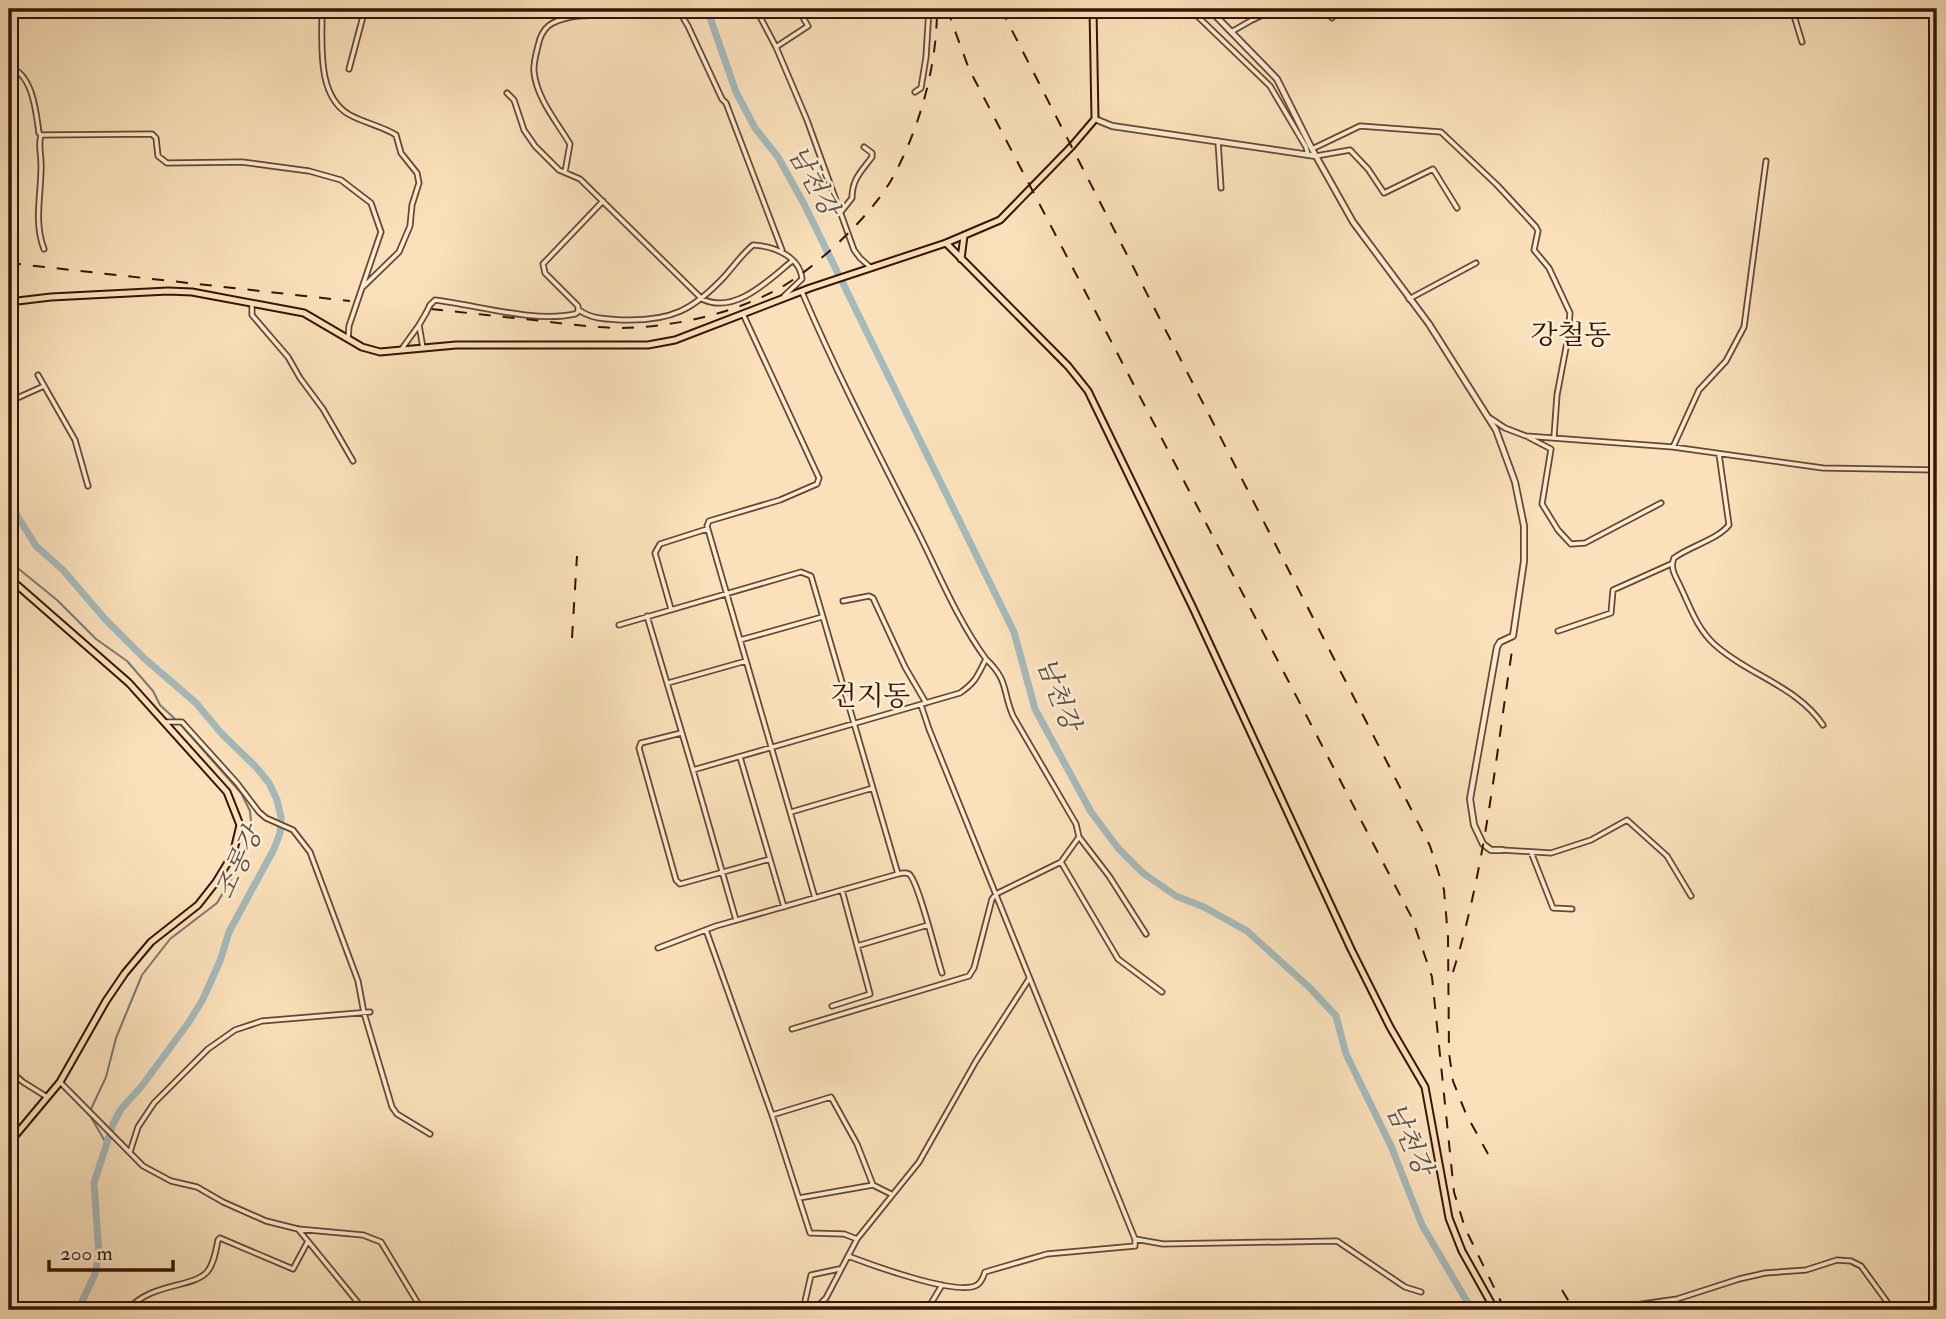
<svg xmlns="http://www.w3.org/2000/svg" width="1946" height="1319" viewBox="0 0 1946 1319" font-family="'IM FELL Double Pica','Noto Serif KR',serif">
<style>
.lines{fill:none;stroke-linecap:round;stroke-linejoin:round}
.stream{stroke:#787873;stroke-width:2}
.river{stroke:#a5babc;stroke-width:7}
.minor-casing{stroke:#664732;stroke-width:7}
.tertiary-casing{stroke:#664732;stroke-width:8}
.primary-casing{stroke:#351405;stroke-width:9}
.minor{stroke:#fcecd3;stroke-width:3.5}
.tertiary{stroke:#fcecd3;stroke-width:4.5}
.primary{stroke:#fbe1bb;stroke-width:5}
.rail{stroke:#351405;stroke-width:2;stroke-dasharray:12 12;stroke-linecap:butt}
.minor-bridge-casing{stroke:#664732;stroke-width:7;stroke-linecap:butt}
.minor-bridge{stroke:#fcecd3;stroke-width:3.5}
.labels{text-anchor:middle;dominant-baseline:central;stroke-width:5;stroke-linejoin:round;paint-order:stroke}
.water-label{font-size:26px;font-style:italic;fill:#5c4e45;stroke:#fcecd3}
.quarter-label{font-size:28px;fill:#351405;stroke:#fcecd3}
</style>
<rect width="100%" height="100%" fill="#fbe1bb"/>
<filter id="stains"><feTurbulence type="fractalNoise" baseFrequency=".00286" numOctaves="4"/><feColorMatrix values="0 0 0 0 .2 0 0 0 0 .09 0 0 0 0 .02 0 0 0 .5 -.17"/></filter>
<radialGradient id="worn" r=".72"><stop offset=".6" stop-color="#630" stop-opacity="0"/><stop offset="1" stop-color="#630" stop-opacity=".3"/></radialGradient>
<g class="lines">
<path class="stream" d="M9,561L57,600L96,639L127,661L153,691L160,705L175,719
M91,1109L106,1077L116,1038L142,975L170,939L217,903L243,859L252,833L250,811L241,793L180,724
M89,1114L106,1143"/>
<path class="river" d="M707,9L736,92L755,128L778,157L804,204L1014,632L1035,709L1091,812L1118,848L1143,873L1176,896L1204,907L1247,931L1310,988L1336,1016L1346,1054L1391,1146L1422,1225L1472,1310
M9,107L13,125L9,145
M9,496L18,517L36,546L63,570L105,619L145,659L196,703L222,734L256,767L269,783L277,800L281,817L280,833L274,849L229,932L220,961L203,999L189,1022L141,1087L121,1109L113,1124L94,1183L99,1255L95,1274L78,1310"/>
<g class="minor-casing">
<path id="minor" d="M320,9L322,14C322,46 317,97 350,115C365,123 384,127 396,135L401,153L417,173L419,183L412,205L410,226L399,252L364,286
M660,9H675
M678,9L688,26L722,99L726,103L782,250
M756,9L776,47L807,120L854,250L860,258L870,267
M1190,9L1270,86L1306,147L1308,155
M1792,9L1802,42
M1332,18L1342,9
M1252,20L1267,13L1268,9
M1231,32L1252,20L1247,9
M776,47L808,26L798,9
M9,67C33,74 36,112 39,133L41,135L152,134L156,138L158,156L167,163L242,162L309,171L341,180L371,203L381,232L349,326L348,339
M349,69L365,9
M915,92L921,88L926,57L929,9
M507,93L514,100L524,130L535,146L559,170L580,179L702,299C735,315 769,280 792,261
M41,135C38,145 41,153 41,163C42,191 33,221 44,249
M1218,141L1221,188
M1312,149L1360,126L1441,132L1497,185L1536,227L1538,231L1534,250L1549,268L1570,313L1568,337L1557,395L1554,437
M1316,156L1350,150L1368,169L1384,193L1433,169L1457,208
M565,172L570,144C557,122 537,99 534,72C533,64 536,54 538,46C542,26 552,21 571,17C588,14 609,18 624,9
M841,212L852,198C852,179 861,172 872,157V153L864,147
M1409,299L1476,263
M252,303V315L288,357L300,378L323,409L353,461
M430,305L435,300C477,305 534,323 575,314L578,312V306L545,273L543,264L603,201
M579,310C593,320 608,319 625,320C671,321 693,310 724,277C734,266 742,254 753,245C773,246 800,256 802,279L784,296
M743,314L819,478L817,484L780,500L709,521L707,526L815,898
M419,325L426,313
M401,350L419,325L423,348
M38,375L75,440L88,486
M9,389L15,399L44,386
M1490,418L1505,428L1526,436L1673,447L1823,468L1937,470
M1528,437L1551,449L1542,504L1558,530L1571,544L1585,543L1661,503
M1673,447L1699,390L1726,361L1744,327L1766,161
M1719,454L1729,525C1717,540 1690,546 1674,558C1669,569 1677,578 1681,588C1691,609 1697,628 1714,644C1748,675 1797,686 1823,725
M843,601L869,596L873,598L905,667L926,703
M671,609L655,553L660,544L707,529
M647,616L693,770L960,693C977,681 977,676 986,659C958,621 939,574 918,532C878,453 837,374 802,292
M619,625L801,572L811,576L898,874L716,926L658,948
M1558,631L1611,613L1613,590L1671,564
M740,640L822,617
M668,683L746,661
M164,722H182L237,783L259,812L266,818L293,830L310,852L358,981L364,1013L392,1107L397,1114L430,1134
M681,733L641,743L639,748L676,880L680,884L770,859
M740,757L784,907
M693,770L736,920
M791,812L873,788
M1079,837L1109,876L1146,934
M1502,850L1551,853L1591,840L1627,820L1667,856L1691,896
M1531,852L1553,908L1572,909
M1061,862L1118,959L1162,992
M898,874C902,873 905,872 909,874C918,880 937,958 942,973
M706,930L772,1115L810,1233L844,1234L857,1239
M857,946L928,925
M832,1006L870,994L842,890
M792,1029L969,976L974,968L992,899L996,894L1061,862L1079,837L1076,824L1013,716C1002,690 1009,681 986,659
M9,1070L23,1082L47,1097
M60,1082L143,1166L171,1181L197,1187L223,1202L266,1221L298,1229L363,1235L381,1242L422,1310
M772,1115L831,1097L857,1144L873,1185L891,1194
M130,1152L138,1127L154,1103L208,1049L235,1030L262,1021L370,1012
M799,1198L873,1185
M298,1229L364,1310
M1135,1239L1163,1244L1337,1241L1405,1287L1421,1292
M848,1256C869,1264 958,1297 977,1285C982,1282 983,1277 985,1272L1047,1254L1135,1246V1239L929,729L921,705
M128,1310C149,1283 193,1288 207,1272C214,1264 216,1250 218,1240L220,1238L293,1269L308,1241
M803,1310L811,1275L839,1269
M814,1310L826,1298L857,1239L919,1162L976,1061L1029,979
M927,1310L942,1285
M1601,1310L1677,1299L1739,1279L1765,1273L1806,1270L1837,1260L1851,1261L1861,1266L1893,1310"/>
</g>
<g class="tertiary-casing">
<path id="tertiary" d="M1209,9L1277,79L1312,149L1353,222L1429,324L1496,430L1515,482L1524,526V561L1513,636L1500,642L1497,647L1470,799L1474,825L1483,844L1491,850H1502
M1095,119L1112,126L1316,156"/>
</g>
<g class="primary-casing">
<path id="primary" d="M946,243L1068,366L1088,391L1193,608L1351,949L1390,1027L1425,1087L1449,1218L1462,1251L1495,1310
M961,259L964,236
M9,302L51,297L168,291L192,292L304,313L362,347L380,352L456,345H648L675,340L810,288L946,243L1000,220L1072,146L1095,119L1093,9
M9,578L129,683L227,792L240,825L233,854L216,882L198,905L151,942L125,973L106,1001L60,1082L9,1143"/>
</g>
<use href="#minor" class="minor"/>
<use href="#tertiary" class="tertiary"/>
<use href="#primary" class="primary"/>
<path class="rail" d="M947,9L969,69L1412,918L1432,977L1454,1192L1465,1228L1505,1310
M1001,9L1430,846L1444,890L1448,937L1449,1053L1453,1081L1466,1114L1488,1154
M9,263L350,301
M431,309C468,313 505,317 542,321C575,325 609,330 643,327C690,323 738,311 780,288C818,266 872,215 893,177C920,127 937,66 937,9
M572,638L577,556
M1453,972C1486,866 1496,754 1513,644
M1562,1290L1574,1310"/>
<g class="minor-bridge-casing">
<path id="minor-bridge" d="M426,313L430,305"/>
</g>
<use href="#minor-bridge" class="minor-bridge"/>
</g>
<g class="labels">
<g class="water-label">
<text transform="translate(813 181) rotate(61)">남천강</text>
<text transform="translate(1058 694) rotate(69)">남천강</text>
<text transform="translate(239 863) rotate(-65)">조롱강</text>
<text transform="translate(1409 1139) rotate(66)">남천강</text>
</g>
<g class="quarter-label">
<text x="1571" y="335">강철동</text>
<text x="870" y="696">건지동</text>
</g>
</g>
<rect width="1946" height="1319" fill="none" stroke="#fbe1bb" stroke-width="35"/>
<rect x="10" y="10" width="1925" height="1298" fill="none" stroke="#351405" stroke-width="3.5"/>
<rect x="18" y="18" width="1911" height="1284" fill="none" stroke="#351405" stroke-width="2"/>
<path d="M49 1260v10h124v-10" fill="none" stroke="#351405" stroke-width="3.5"/>
<text x="60" y="1260" font-size="21" fill="#351405" stroke="#fcecd3" stroke-width="5" paint-order="stroke">200 m</text>
<rect width="100%" height="100%" filter="url(#stains)"/>
<rect width="100%" height="100%" fill="url(#worn)"/>
</svg>
